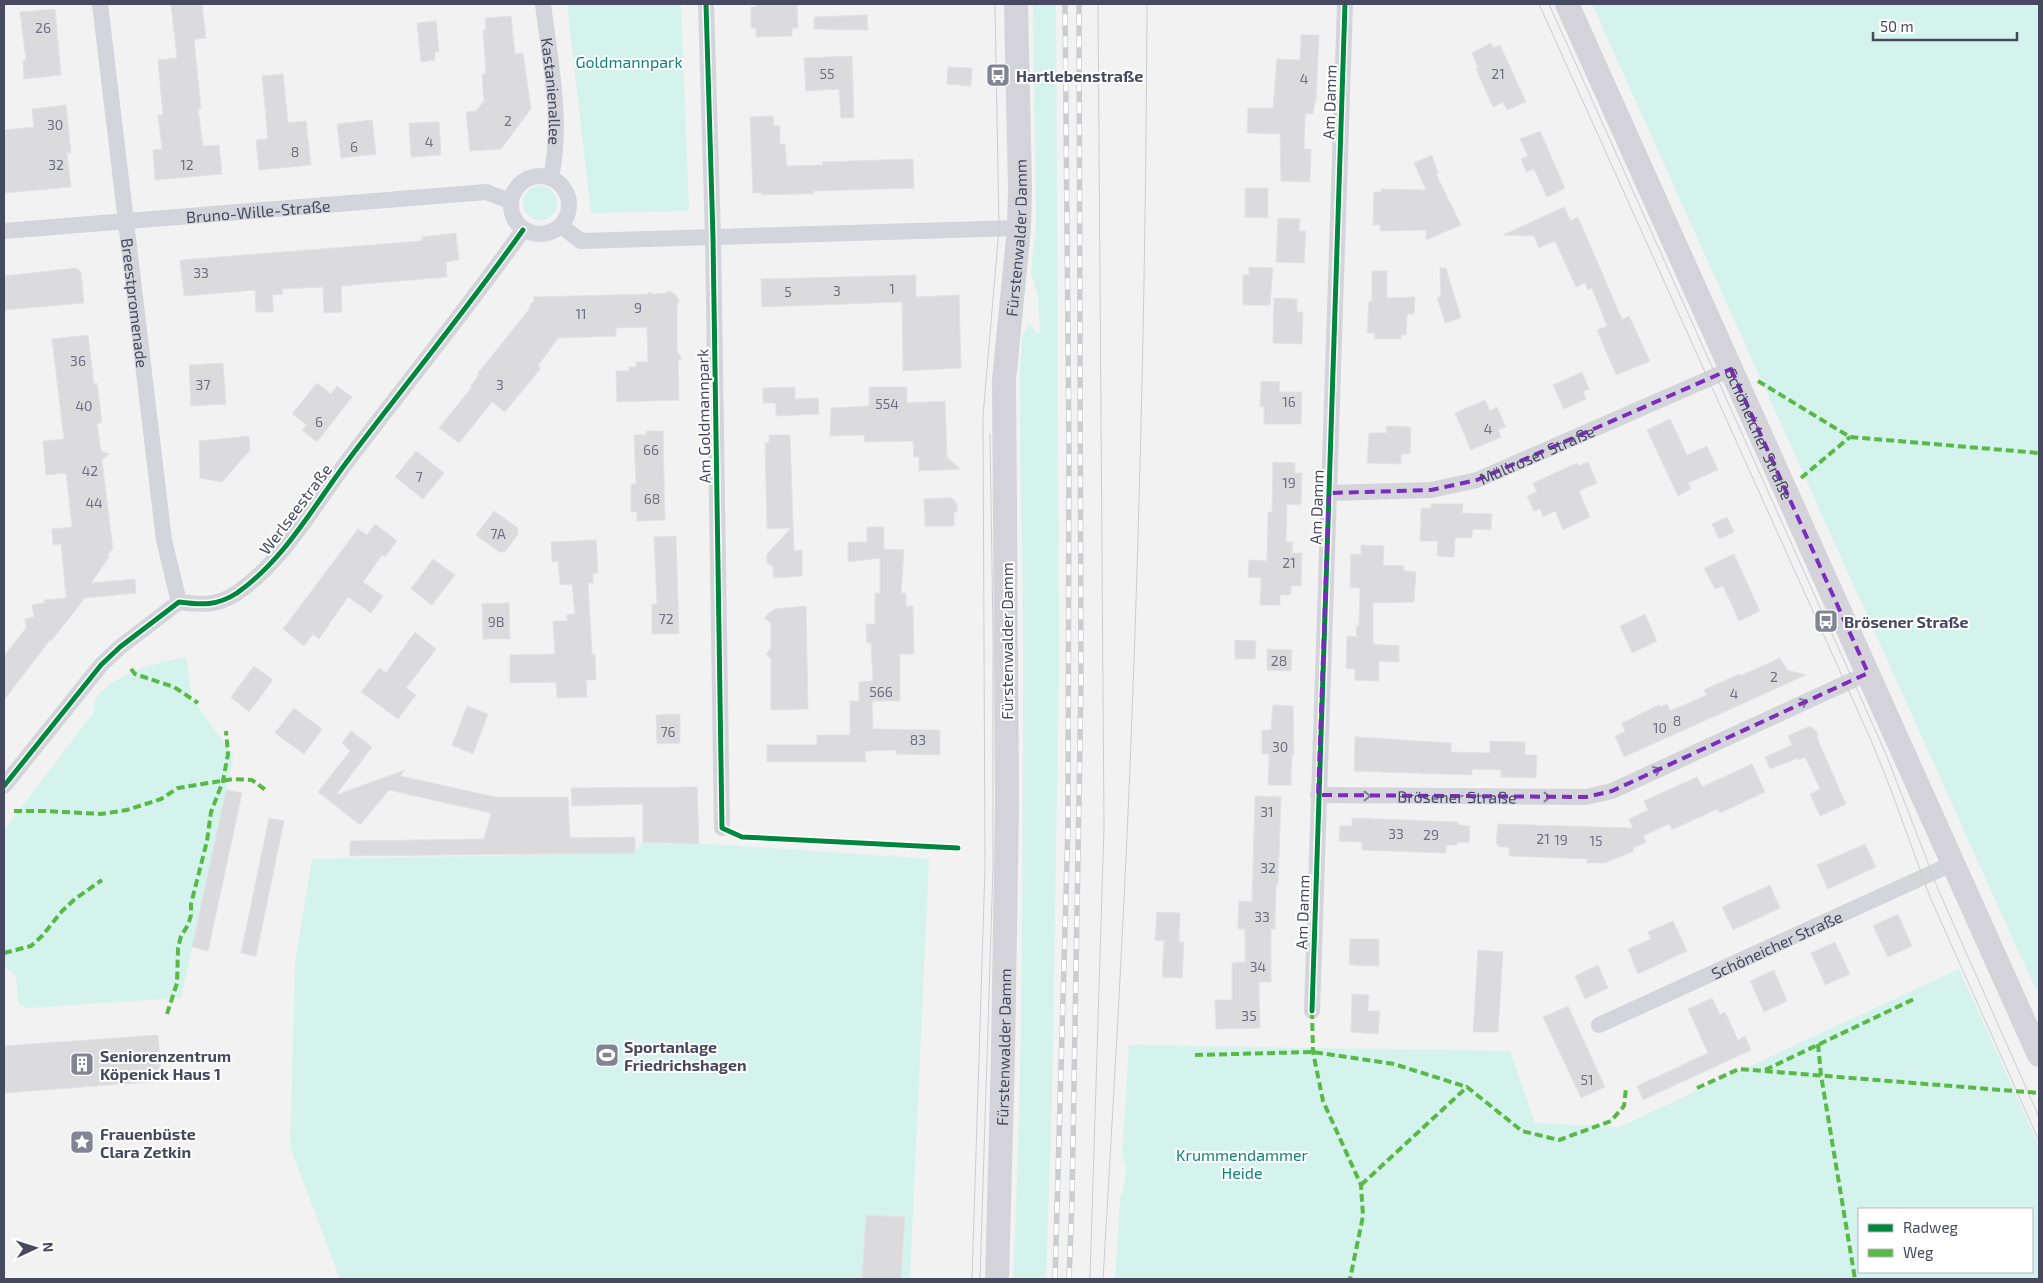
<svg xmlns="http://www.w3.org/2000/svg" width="2043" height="1283" viewBox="0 0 2043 1283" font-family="'Exo 2',sans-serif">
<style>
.green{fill:#d4f3ed;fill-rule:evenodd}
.building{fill:#dbdbde;stroke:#e3e3e5}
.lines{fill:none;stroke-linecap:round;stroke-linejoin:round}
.street{stroke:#d4d5da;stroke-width:16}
.secondary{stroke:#d3d3d9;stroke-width:24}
.tram{stroke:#cccdd0;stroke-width:1}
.rail-casing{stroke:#cccdd0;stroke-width:5.5}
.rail{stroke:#fff;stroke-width:4;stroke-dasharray:11;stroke-linecap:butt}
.quiet{stroke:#58b947;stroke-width:4;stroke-dasharray:8 4;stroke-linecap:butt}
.cycleway-casing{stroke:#fff;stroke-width:8}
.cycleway{stroke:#00873e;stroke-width:5}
.oneway{stroke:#7f8191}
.marked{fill:none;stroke:#7b2cbf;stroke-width:4;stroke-dasharray:10 6;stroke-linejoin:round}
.labels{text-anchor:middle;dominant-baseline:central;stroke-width:4;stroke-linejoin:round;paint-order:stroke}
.number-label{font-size:14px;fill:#6e6f81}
.park-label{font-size:16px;fill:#0f847a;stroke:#fff}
.poi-label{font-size:16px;font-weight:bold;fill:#474960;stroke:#fff;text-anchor:start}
.street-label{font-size:16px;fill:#474960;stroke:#fff}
</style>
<rect width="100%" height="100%" fill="#f2f2f2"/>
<path class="green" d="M567,4H681L689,211L591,213Z
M1033,4H1056L1059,665L1052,1100L1046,1279H1013C1023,1068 1023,855 1023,644C1023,552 1019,461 1020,369L1022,338L1029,323L1035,331L1040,333L1038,297L1031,273L1036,224Z
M1592,4H2039V996L2015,944Z
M523 203a17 17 0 1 1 34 0a17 17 0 1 1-34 0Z
M186,657L192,699L234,756L181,998L27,1008L18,1003L16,976L4,967V830L94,712C90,679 161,661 186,657Z
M643,842L726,845L929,859L910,1279H340L290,1147L295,963L312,859L634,853Z
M1959,969L2039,1146V1279H1115L1120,1199L1124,1187L1126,1167L1122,1154L1129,1045L1510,1051L1535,1123L1619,1127ZM1859,1209H2032V1272H1859Z"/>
<path class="building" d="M202,4L206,38L194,39L201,109H198L203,146L219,145L222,174L155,180L153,150L162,149L158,115H163L158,60L177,58L171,5Z
M756,4H797L798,28H792V36L756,37V28H751V7H756Z
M55,9L61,75L24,79L23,61L26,60L20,12Z
M867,15L868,30L814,29V17Z
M511,16L515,54L523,53L531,109L501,149L470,151L466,112L476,111L484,101L482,75L486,73L483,30H486L485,18Z
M436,21L439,52H435V60L421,62L417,23Z
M1301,35H1319L1316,101H1315L1313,114H1305L1304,149H1311L1310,182L1281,181L1280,134L1247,133L1248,108H1273L1277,59L1300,60Z
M1491,43L1493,48L1500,45L1526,102L1507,110L1503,102L1493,107L1476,69L1478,68L1472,53Z
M852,56L854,118H841L839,89L806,91L804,58Z
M948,67L972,68L971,86L947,84Z
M283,74L288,123L306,121L311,165L259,170L256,140L268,139L262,76Z
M66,105L71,153H67L71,187L4,193V130L34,127L32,109Z
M773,116L774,126H780V144H785L787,166L823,165L822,162L913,159L914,188L814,191V193L803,194L762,195V193H753L750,117Z
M372,120L376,154L341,158L337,124Z
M439,122L441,155L411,157L409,123Z
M1540,131L1565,188L1547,197L1534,169L1526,172L1521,159L1528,156L1520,139Z
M1432,155L1438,173L1436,174L1461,225L1426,240V230L1380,231V225H1373L1374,192H1381V189L1426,190L1414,163Z
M1245,188H1268V218L1245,217Z
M1564,207L1571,221L1578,217L1622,319L1629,316L1650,361L1616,375L1597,330L1607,326L1592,288L1588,290L1585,283L1576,287L1555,241L1539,248L1534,236L1503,235Z
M1278,218L1300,219L1299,231H1306L1304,263L1276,262Z
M456,233L459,260L446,262L447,277L341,286L342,312L324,313L323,287L282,289L283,294L272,295L274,312H256L255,290L184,296L180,260L422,241V237Z
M1249,267L1273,268L1270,305H1243V275H1249Z
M76,268L81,272L84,303L4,310V276Z
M1440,268H1446L1461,318L1445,323L1437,297H1441Z
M1372,271H1387V298L1415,297L1414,314H1407L1406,335H1401V339H1374L1375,333H1367L1369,301H1372Z
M916,275V297L959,295L961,368L903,371L902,302L762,307L761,279Z
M669,291L676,295L679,301L677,305V351L682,359L678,360L679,400L617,402L616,371H629V367H636V362H648L647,327L616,328V336L558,338L538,366L541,368L505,412L492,402L459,443L439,428L472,387L471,386L478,376V372L482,368L530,308L531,303L534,302V297L647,294L650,292L653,294L666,293Z
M1274,298L1297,299V312H1303L1302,344L1273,343Z
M88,335L94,384L97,383L102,422L97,424L101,451L109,454L102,460L113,549L108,554L109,557L91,583L135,579L136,593L85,598L51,641L50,640L4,700V656L26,628L25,619L34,617L32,605L45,603L44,600L66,598L61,544L53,545L52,529L72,527L66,473L46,475L43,441L64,439L52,339Z
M223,363L226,404L191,406L189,365Z
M1582,372L1589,389L1583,391L1586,399L1564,409L1553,385Z
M1261,381L1280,382L1279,392H1302L1301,424H1264V407L1260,406Z
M317,383L331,394L337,386L352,397L317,442L302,430L307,425L292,414Z
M795,387V399L818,398L819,414L776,416V403H763V388Z
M869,387H907V403L945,401L947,457L960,469L919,471V457H914L913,441L865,442L864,435L830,436L831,408L869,406Z
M1485,400L1490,411L1497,407L1506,427L1498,430L1501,437L1471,450L1455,413Z
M1670,419L1687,455L1707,446L1718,470L1688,483L1691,489L1678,496L1647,430Z
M1386,426L1411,427L1410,454H1401V464L1367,463L1369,433H1386Z
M646,431H663L665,520L637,521V512H631V484H636L634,435H646Z
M769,435H790L794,551L802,550V576L773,578V566L767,563V554L791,528L767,529L765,443L769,442Z
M249,436L250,450L222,482L200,478L199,441Z
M416,451L444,473L423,499L395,477Z
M1273,462L1295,463V473H1302L1301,505L1287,504L1286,542H1293L1292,553H1302L1301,586H1291V595H1280V605H1260L1261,578L1248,577L1249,560L1267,561L1268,512H1272Z
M1588,462L1597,483L1579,491L1590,517L1563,530L1555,511L1543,517L1540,509L1534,511L1527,496L1537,492L1533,483L1577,463L1578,466Z
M944,498H952L957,504V511L954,513V526H925L924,499Z
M1431,504H1463L1462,513L1492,514L1491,530L1473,529L1472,538H1455L1454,557L1437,556L1438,541H1420L1421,508H1431Z
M494,511L518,528V534L505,552H499L476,535Z
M1727,517L1734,532L1719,539L1712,524Z
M375,524L397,541L385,557L382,555L363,582L383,596L371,613L348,597L319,639L313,634L304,646L283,629L358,529L367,535Z
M867,527H884V549L904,550L901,593H906V607L913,606L914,654H900V701H872L873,729L940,730V755L896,754V750L865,751L866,762H767V745H817V735H850V701H859V682L873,681L871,643H867L866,624H875V593H880V558L848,562V542H867Z
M676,536L679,634H652V604H657L654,537Z
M596,540L598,573L593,574V583H588L592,654H595L596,680H586L587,697L557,698L556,682L510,683V655L555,654L553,621H567V615L575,614L572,584L560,585L558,561L552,562L551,542Z
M1361,545L1384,546L1383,565L1404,566V571L1416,572L1414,602L1373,603V644L1399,646V662L1379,661V681L1355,680V669L1346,668L1347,636L1357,637L1356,626H1359L1360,588L1350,587L1351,554L1361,555Z
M1734,554L1760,611L1739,621L1723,586L1715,589L1704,568Z
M433,559L455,575L432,605L411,589Z
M509,603L510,639H483L482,604Z
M806,606L808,709L771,710V659L766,654L771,648V623L764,618L774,609Z
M1645,614L1657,641L1632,653L1620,626Z
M415,632L436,649L406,688L416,695L398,719L361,692L379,668L386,673Z
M1235,640L1256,641L1255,659H1235Z
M1267,649L1292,650L1291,671L1267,670Z
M1780,658L1787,670L1806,675L1624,757L1615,736L1625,732L1622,723L1659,705L1660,707L1667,704L1670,711L1707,695L1704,690L1739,674L1740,676Z
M254,666L273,680L249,712L231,697Z
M1273,705L1293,706L1294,755L1292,754L1291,785H1268L1269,754H1262V730H1271Z
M467,706L488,714L473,754L452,745Z
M294,708L322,729L304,754L275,733Z
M680,714V743L657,744L656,715Z
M1810,726L1818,733L1817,738L1846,804L1820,816L1810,794L1820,789L1805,757L1799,760L1798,758L1770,769L1765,757L1792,745L1788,736Z
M351,731L372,747L336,795L405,770L400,776L495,797H568L570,838L635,837V853L350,856V841L484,839L491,813L389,790L360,825L318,792L350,751L342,743Z
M1355,737L1451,743V752L1490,753V741L1525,742V755H1537L1536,778L1501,777V770L1472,769V775L1354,771Z
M1752,764L1765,792L1720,813L1717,809L1672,830L1669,824L1643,836L1646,842L1633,848L1634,851L1605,863H1587V859L1509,856V847H1498V844H1496L1498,824L1633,828L1629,819L1648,810L1644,801L1697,777L1702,787Z
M697,787L699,844L643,842V804L572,806L571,788Z
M226,790L242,793L208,951L192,947Z
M1255,796L1281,797L1278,885H1276L1275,929H1271V982H1259L1260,1028L1216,1029L1215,1000H1232V963L1245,962V929H1238V921L1239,901L1252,902Z
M269,818L284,821L256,956L241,953Z
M1352,818L1458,822V825L1470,826L1469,843L1457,842V845H1446V853L1362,850V842L1339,841L1340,826H1352Z
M1865,844L1876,867L1828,889L1817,865Z
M1770,885L1780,908L1733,930L1722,907Z
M1157,912L1180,913L1179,942H1184L1182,978L1162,977L1164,941H1166L1155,940Z
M1898,914L1912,946L1888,957L1873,926Z
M1673,921L1687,951L1638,974L1628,949L1651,939L1648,932Z
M1350,939H1379V966L1349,965Z
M1835,942L1850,974L1825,985L1811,953Z
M1478,950L1503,952L1498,1032H1473Z
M1598,965L1608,988L1585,999L1575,976Z
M1774,970L1787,1001L1764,1012L1750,981Z
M1352,994L1369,995L1368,1011H1380L1378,1034L1351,1032Z
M1712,998L1720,1015L1725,1012L1738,1040L1745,1036L1751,1050L1643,1100L1637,1086L1708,1053L1688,1009Z
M1568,1006L1605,1087L1581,1098L1543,1017Z
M158,1035L162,1081L4,1093V1046Z
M866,1215L905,1217L901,1279H862Z"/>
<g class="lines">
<g class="street">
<path id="s1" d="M100,4L164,540L179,602"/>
<path id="s2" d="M543,4C550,61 563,121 551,178"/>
<path d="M706,4L713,237L722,828"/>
<circle cx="540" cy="205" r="29"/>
<path d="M561,226L581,241L1019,228"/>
<path id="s3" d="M4,231L486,192L510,201"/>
<path id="s4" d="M1329,493L1431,490L1477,480L1731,369"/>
<path d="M4,786L101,665L120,647L179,602C202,605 217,606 237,593C284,560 313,507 346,463C405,385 467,309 523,230"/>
<path id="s5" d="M1318,795L1586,797L1612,791L1868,673"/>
<path d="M1312,1011L1345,4"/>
<path id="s6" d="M1599,1025L1954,863"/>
</g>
<g class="secondary">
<path id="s7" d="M1567,4L2039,1055"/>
<path id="s8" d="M997,1279L1003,1054L1007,801L1004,380L1019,228L1020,189L1016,4"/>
</g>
<path class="tram" d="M1539,4L1871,740L1891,790L1930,897L2039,1141
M1549,4L1886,754L1938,889L2039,1117
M972,1279L985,867L983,416L999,229L995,4
M980,1279L993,867V633L990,434
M1090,1279L1104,826L1098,4
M1103,1279C1114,1091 1125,904 1132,716C1141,478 1146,241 1147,4"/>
<g class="rail-casing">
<path id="rail" d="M1055,1279L1068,824L1069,446L1065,4
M1069,1279L1072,1200L1081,683L1079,4"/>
</g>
<use href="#rail" class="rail"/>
<path class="quiet" d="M1758,381L1850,437L2039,453
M1801,478L1850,437
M131,669L135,674L174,687L198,703
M14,811H45L101,814L127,810L161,799L178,788L233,779L252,780L267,791
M4,953L31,946L42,936L62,911L75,899L102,880
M1312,1011L1313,1052L1323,1101L1361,1185L1363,1216L1350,1279
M167,1014L177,983L178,948L181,936L188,925L191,915V904L207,841L211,812L223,781L228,754L226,731
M1818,1044L1821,1075L1855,1279
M1195,1055L1313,1052L1394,1064L1467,1087
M1765,1070L1914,999
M1697,1088L1739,1069L2039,1093
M1361,1185L1467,1087L1522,1131L1559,1140L1611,1121L1624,1106L1626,1088"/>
<g class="cycleway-casing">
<path id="cycleway" d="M706,4L713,237L722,828L742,837L958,848
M4,786L101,665L120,647L179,602C202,605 217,606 237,593C284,560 313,507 346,463C405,385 467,309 523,230
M1312,1011L1345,4"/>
</g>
<use href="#cycleway" class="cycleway"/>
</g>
<defs><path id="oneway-chevron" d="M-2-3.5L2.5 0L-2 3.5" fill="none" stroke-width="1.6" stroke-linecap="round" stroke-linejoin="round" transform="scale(1.25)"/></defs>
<g class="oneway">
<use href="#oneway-chevron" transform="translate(1804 702) rotate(-25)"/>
<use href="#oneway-chevron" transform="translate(1657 770) rotate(-25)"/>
<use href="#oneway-chevron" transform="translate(1367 796)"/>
<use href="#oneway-chevron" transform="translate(1547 797)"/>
</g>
<path class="marked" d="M1731,369L1868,673L1612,791L1586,797L1318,795L1329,493L1431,490L1477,480Z"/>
<defs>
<g id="bus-square" transform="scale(1.25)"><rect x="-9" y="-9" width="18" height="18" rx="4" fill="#838493" stroke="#fff"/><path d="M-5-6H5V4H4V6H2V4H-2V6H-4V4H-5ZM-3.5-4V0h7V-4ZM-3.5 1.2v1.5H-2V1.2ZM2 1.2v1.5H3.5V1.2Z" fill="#fff"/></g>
<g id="stadium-square" transform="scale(1.25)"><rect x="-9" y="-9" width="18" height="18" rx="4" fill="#838493" stroke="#fff"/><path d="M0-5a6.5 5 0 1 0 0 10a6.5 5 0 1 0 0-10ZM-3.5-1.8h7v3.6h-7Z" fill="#fff"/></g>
<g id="building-square" transform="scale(1.25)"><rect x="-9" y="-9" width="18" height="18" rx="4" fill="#838493" stroke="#fff"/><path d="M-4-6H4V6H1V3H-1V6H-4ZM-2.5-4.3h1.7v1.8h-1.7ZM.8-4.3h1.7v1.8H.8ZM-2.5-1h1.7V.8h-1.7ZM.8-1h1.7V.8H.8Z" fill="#fff"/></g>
<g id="sight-square" transform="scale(1.25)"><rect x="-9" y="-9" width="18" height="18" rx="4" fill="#838493" stroke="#fff"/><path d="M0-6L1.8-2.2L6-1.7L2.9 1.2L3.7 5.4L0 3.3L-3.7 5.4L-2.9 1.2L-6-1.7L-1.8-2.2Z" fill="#fff"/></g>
</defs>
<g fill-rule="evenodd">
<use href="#bus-square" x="998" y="75"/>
<use href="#bus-square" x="1826" y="621"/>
<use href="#stadium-square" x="607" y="1055"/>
<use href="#building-square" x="82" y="1064"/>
<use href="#sight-square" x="82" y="1142"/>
</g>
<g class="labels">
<g class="number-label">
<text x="43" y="27">26</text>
<text x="827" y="73">55</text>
<text x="1498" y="73">21</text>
<text x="1304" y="78">4</text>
<text x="508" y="120">2</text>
<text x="55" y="124">30</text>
<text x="429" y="141">4</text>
<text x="354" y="146">6</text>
<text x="295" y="151">8</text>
<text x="56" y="164">32</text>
<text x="187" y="164">12</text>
<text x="201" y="272">33</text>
<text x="892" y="288">1</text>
<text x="837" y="290">3</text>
<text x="788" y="291">5</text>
<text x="638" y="307">9</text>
<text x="581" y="313">11</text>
<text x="78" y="360">36</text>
<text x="203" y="384">37</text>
<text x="500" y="384">3</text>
<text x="1289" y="401">16</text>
<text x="887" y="403">554</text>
<text x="84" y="405">40</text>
<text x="319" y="421">6</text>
<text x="1488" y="428">4</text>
<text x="651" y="449">66</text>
<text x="90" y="470">42</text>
<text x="419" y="476">7</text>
<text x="1289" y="482">19</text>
<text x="652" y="498">68</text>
<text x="94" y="502">44</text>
<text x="498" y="533">7A</text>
<text x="1289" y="562">21</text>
<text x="666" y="618">72</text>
<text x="496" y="621">9B</text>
<text x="1279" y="660">28</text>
<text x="1774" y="676">2</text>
<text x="881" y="691">566</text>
<text x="1734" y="693">4</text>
<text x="1677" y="720">8</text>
<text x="1660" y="727">10</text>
<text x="668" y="731">76</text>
<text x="918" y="739">83</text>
<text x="1280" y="746">30</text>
<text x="1267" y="811">31</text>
<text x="1396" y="833">33</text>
<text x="1431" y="834">29</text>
<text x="1543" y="838">21</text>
<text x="1561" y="839">19</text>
<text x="1596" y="840">15</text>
<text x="1268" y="867">32</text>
<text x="1262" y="916">33</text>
<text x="1258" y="966">34</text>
<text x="1249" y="1015">35</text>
<text x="1587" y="1079">51</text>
</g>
<g class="park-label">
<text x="629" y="61">Goldmannpark</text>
<text x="1242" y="1154">Krummendammer<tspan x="1242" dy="18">Heide</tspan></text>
</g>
<g class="poi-label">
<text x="1016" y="75">Hartlebenstraße</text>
<text x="1844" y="621">Brösener Straße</text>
<text x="624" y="1046">Sportanlage<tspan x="624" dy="18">Friedrichshagen</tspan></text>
<text x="100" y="1055">Seniorenzentrum<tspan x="100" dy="18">Köpenick Haus 1</tspan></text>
<text x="100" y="1133">Frauenbüste<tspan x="100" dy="18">Clara Zetkin</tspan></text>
</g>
<g class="street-label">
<text stroke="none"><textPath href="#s2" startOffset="88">Kastanienallee</textPath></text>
<text transform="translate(1329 102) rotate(-88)">Am Damm</text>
<text stroke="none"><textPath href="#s3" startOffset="255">Bruno-Wille-Straße</textPath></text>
<text stroke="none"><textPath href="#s8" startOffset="1042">Fürstenwalder Damm</textPath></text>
<text stroke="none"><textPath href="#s1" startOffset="301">Breestpromenade</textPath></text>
<text transform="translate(703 416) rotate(-91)">Am Goldmannpark</text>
<text stroke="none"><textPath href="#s7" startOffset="471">Schöneicher Straße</textPath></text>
<text stroke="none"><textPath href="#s4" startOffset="214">Müllroser Straße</textPath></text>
<text transform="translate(1316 507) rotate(-88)">Am Damm</text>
<text transform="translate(295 509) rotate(-53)">Werlseestraße</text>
<text transform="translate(1006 641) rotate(-90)">Fürstenwalder Damm</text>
<text stroke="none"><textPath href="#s5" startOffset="139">Brösener Straße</textPath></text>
<text transform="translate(1302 912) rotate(-88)">Am Damm</text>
<text stroke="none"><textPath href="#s6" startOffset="195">Schöneicher Straße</textPath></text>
<text stroke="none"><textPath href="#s8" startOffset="232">Fürstenwalder Damm</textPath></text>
</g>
</g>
<rect width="2043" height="1283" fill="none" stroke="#474960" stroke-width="10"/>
<rect x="1858" y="1208" width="175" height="65" fill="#ffffff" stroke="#b5b6bf"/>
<rect x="1868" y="1224" width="25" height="8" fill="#00873e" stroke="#b5b6bf"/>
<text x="1903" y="1233" font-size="15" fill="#474960">Radweg</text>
<rect x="1868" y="1249" width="25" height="8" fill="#58b947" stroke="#b5b6bf"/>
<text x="1903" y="1258" font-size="15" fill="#474960">Weg</text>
<g transform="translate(35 1248) rotate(86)" stroke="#ffffff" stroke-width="4" paint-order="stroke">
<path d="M0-4L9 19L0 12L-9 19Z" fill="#474960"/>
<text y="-8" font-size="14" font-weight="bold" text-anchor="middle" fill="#474960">N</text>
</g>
<path d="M1873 32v8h144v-8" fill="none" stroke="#474960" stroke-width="2.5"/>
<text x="1880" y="32" font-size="15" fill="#474960" stroke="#ffffff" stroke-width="4" paint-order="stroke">50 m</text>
</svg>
